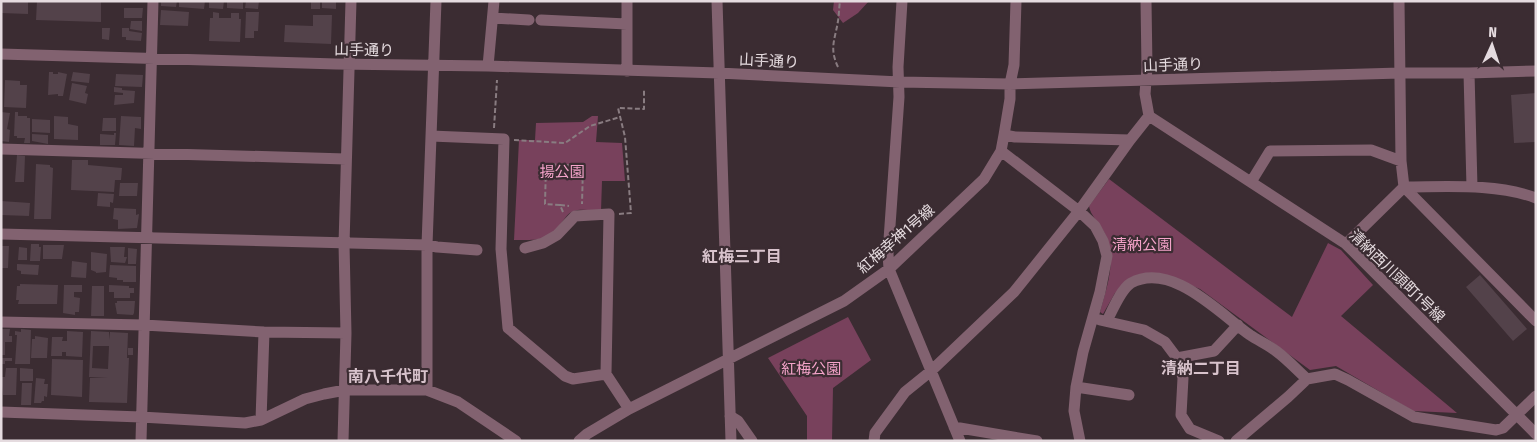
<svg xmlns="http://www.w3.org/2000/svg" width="1537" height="442" viewBox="0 0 1537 442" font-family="'Fira Sans Condensed','Noto Sans JP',sans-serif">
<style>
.green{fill:#78415c}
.building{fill:#53424a;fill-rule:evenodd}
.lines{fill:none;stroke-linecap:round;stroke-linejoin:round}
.path{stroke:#897c81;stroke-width:2;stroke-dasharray:5 2.5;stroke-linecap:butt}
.minor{stroke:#826270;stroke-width:11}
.labels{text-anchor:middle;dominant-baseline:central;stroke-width:4.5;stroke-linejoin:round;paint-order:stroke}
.street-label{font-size:15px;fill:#e5dbdf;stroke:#3b2c32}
.park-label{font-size:15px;fill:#f4a3c9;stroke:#3b2c32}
.neighbourhood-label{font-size:16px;font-weight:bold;fill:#d8c3cc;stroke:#3b2c32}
</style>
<rect width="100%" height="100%" fill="#3b2c32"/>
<path class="green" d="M834,1H869L858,13L843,23L833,10Z
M592,116H598L596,142L622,143L625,181H602L601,211C594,211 581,208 574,211C567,213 564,220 560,225C547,242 533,240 514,240L519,140H535L536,123L583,122Z
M1109,179L1292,317L1328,243L1341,250L1373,285L1341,316L1457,413L1413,411L1336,366L1310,370L1200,289L1163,274L1115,293L1103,314L1100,312C1107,286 1118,258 1104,232C1100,224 1090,215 1089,206Z
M848,317L871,360L833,388L832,441H807V416L768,358Z"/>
<path class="building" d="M1,1H28V14L1,13Z
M37,1H101V22L36,20Z
M161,1H177L176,7L161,6Z
M179,1H205L204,9L179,7Z
M209,1H224L223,9L209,8Z
M227,1H243V9L227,8Z
M246,1H259L258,9L245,8Z
M311,1H320V9H311Z
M322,1H336V9L322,8Z
M124,8H143L142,18H124Z
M161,10L189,12L188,26L160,25Z
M213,12L219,13V18H231V13H239V19H241L240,42L209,41L210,18H213Z
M246,12H259L258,31H254V38H245Z
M313,15H332L331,44L284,42L285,25L313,26Z
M131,21H142V31L130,29Z
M102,28H110L109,40L102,39Z
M122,28H129V31L142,33L141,41L126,40V37H122Z
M49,72H53V74H58V72L67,74L63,96H58V94L48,95Z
M73,72L90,74L89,83L71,81Z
M116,74L143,75L142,87L115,86Z
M5,80L20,81V85H27L26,108L4,107Z
M72,83L87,86L85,93L88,94L86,104L69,100Z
M114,87L122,88V90L135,91L134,103L114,105L115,95H123V93L114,92Z
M1536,93V142L1514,143L1511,95Z
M1,112L10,113L7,129L10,130L9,142L1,141Z
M15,112H18V116H27V118H30V143H24L25,138H17V136H14Z
M54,116L68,117V124L78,126V140L54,139Z
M121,116L141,117V129L135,128L134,146L119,145Z
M103,118H116V131H102Z
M32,119L50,120V133L32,132Z
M114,133H116L115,145H100V134L114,135Z
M32,134L48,135V144L32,141Z
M17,155L25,156L24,182H15Z
M72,160H88V165L122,168L121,180H115L114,192L71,190Z
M36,164L50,165V167L53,168L51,219H34Z
M120,183H138L137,196H119Z
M98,193L114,194L113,203L110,202V207L97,206Z
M1,201L30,203L29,216L1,215Z
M114,208L136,209V215L139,214L137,228L118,229V220L113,219Z
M31,244H39V247H41L40,261H30Z
M43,245H64L62,259H43Z
M1,246H9L8,268H1Z
M19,247L27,248V260H18Z
M110,247H125L124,257H127L125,263L111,262Z
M128,248L137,249L136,264H128Z
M91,252L107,254L106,272L96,273V272L91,270Z
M72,261L87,263L86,278L71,277Z
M17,264L39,265L38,275L21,274V271L17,270Z
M110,265L136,266V282H123V280H117V278L109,277Z
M1480,275L1527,329L1513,341L1466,287Z
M20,284L58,285L57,304H18L19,300H16L17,286H20Z
M64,285H82V292H74V297L80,298L79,312H75V315L63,313Z
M109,285L129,286V288H134V293H130V298H114V292H109Z
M92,286H104V316H91Z
M117,301H135L134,313L133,315L117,314L115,303H117Z
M1,329H10L9,336H12V342H5V355H1Z
M21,329L31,330L30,364H15L17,335H15V331L21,332Z
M67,331L83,332L82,357L66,356V352H62V356H51L52,337H63L62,341H67Z
M91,331L109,332V340L110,332L128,333L127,358H129L127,403L89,402L90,378H108L89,377ZM93,346H109L108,369L92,368Z
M35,336L48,338L47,358H31L32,339H35Z
M128,348H133V355H128Z
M1,358H12V361H5V364H1Z
M52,359L83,360L82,397L51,395Z
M6,368H17L16,395H3L1,377H5Z
M20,368L33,369V381H20Z
M36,378L45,379L44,384H48L47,397L44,396V401H42L41,403H34Z
M22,383H32L31,405H21Z"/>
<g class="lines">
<path class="path" d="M838,67C829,48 835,40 838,21C839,15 839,8 840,1
M494,128L497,80
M514,140L565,143L590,126L620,117
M560,205L569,206
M563,212L560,205L545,204L546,164L583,166L582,204
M619,214L631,213L625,137L618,108L644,109V89"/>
<path class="minor" d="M717,1L731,441
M902,1L898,67L899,97L888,254L889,269L960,441
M1146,1L1147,68L1145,94L1149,116L1346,244L1536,434
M1399,1L1401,161L1404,187L1536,321
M493,18L529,20
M541,20L627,24
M1,54L336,64L488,66L719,73L900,82L1010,84L1400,73H1469L1536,71
M488,66L494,1
M627,71V1
M1469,73L1472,187
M1004,135L1015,137L1130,140
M431,136L504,139L501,249L508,328L565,376L573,379L606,374
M1,149L346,159
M1001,151L1079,211L1095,226L1103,241L1107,256L1100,292L1083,352L1076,387L1074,411L1080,441
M1251,182L1270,151L1371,150L1401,161
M1,234L427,245L437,247L477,250
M1346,244L1404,187C1446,187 1496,183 1536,198
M525,248L543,243L557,235L575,216L609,214L606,374L629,409
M1100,320L1144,330L1165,342L1177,358L1183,378L1181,415L1190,429L1219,441
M1107,321C1112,311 1121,289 1131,283C1172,261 1220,314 1250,335C1259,341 1268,345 1276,351C1287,359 1297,370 1307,379
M1,322L144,325L264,332L346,333
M1177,358L1214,351L1238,325
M1076,387L1129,395
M427,390V245L436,1
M1,412L141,417L245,423L261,420L305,399L324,394L345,390H427L458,402L516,441
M730,416L738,421L752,441
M261,420L264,332
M954,427L1037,441
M141,441L153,1
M343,441L346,333L344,244L351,1
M579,441L587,434L629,409L844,301L889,269L984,179L1001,151L1004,135L1010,99V84L1014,65L1016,1
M874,441L875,433L905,392L931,371L1014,292L1079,211L1130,140L1149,116
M1236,441L1288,397L1307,379L1335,374L1348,380L1414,417L1496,430L1503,428L1536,396"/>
</g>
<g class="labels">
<g class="street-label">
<text transform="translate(364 50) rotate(1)">山手通り</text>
<text transform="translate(769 61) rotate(3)">山手通り</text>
<text transform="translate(1173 65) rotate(-2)">山手通り</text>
<text transform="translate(896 239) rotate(-41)">紅梅幸神1号線</text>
<text transform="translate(1397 276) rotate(44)">清納西川頭町1号線</text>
</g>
<g class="park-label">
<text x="562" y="172">揚公園</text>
<text x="1142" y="245">清納公園</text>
<text x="811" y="369">紅梅公園</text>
</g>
<g class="neighbourhood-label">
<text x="742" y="256">紅梅三丁目</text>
<text x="1201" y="368">清納二丁目</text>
<text x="388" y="376">南八千代町</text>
</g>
</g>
<rect width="1537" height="442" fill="none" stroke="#e5dbdf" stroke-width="5"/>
<g transform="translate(1492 45) rotate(3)" stroke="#3b2c32" stroke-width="4" paint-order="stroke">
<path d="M0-4L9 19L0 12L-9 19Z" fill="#e5dbdf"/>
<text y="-8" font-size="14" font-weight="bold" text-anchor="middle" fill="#e5dbdf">N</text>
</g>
</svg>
